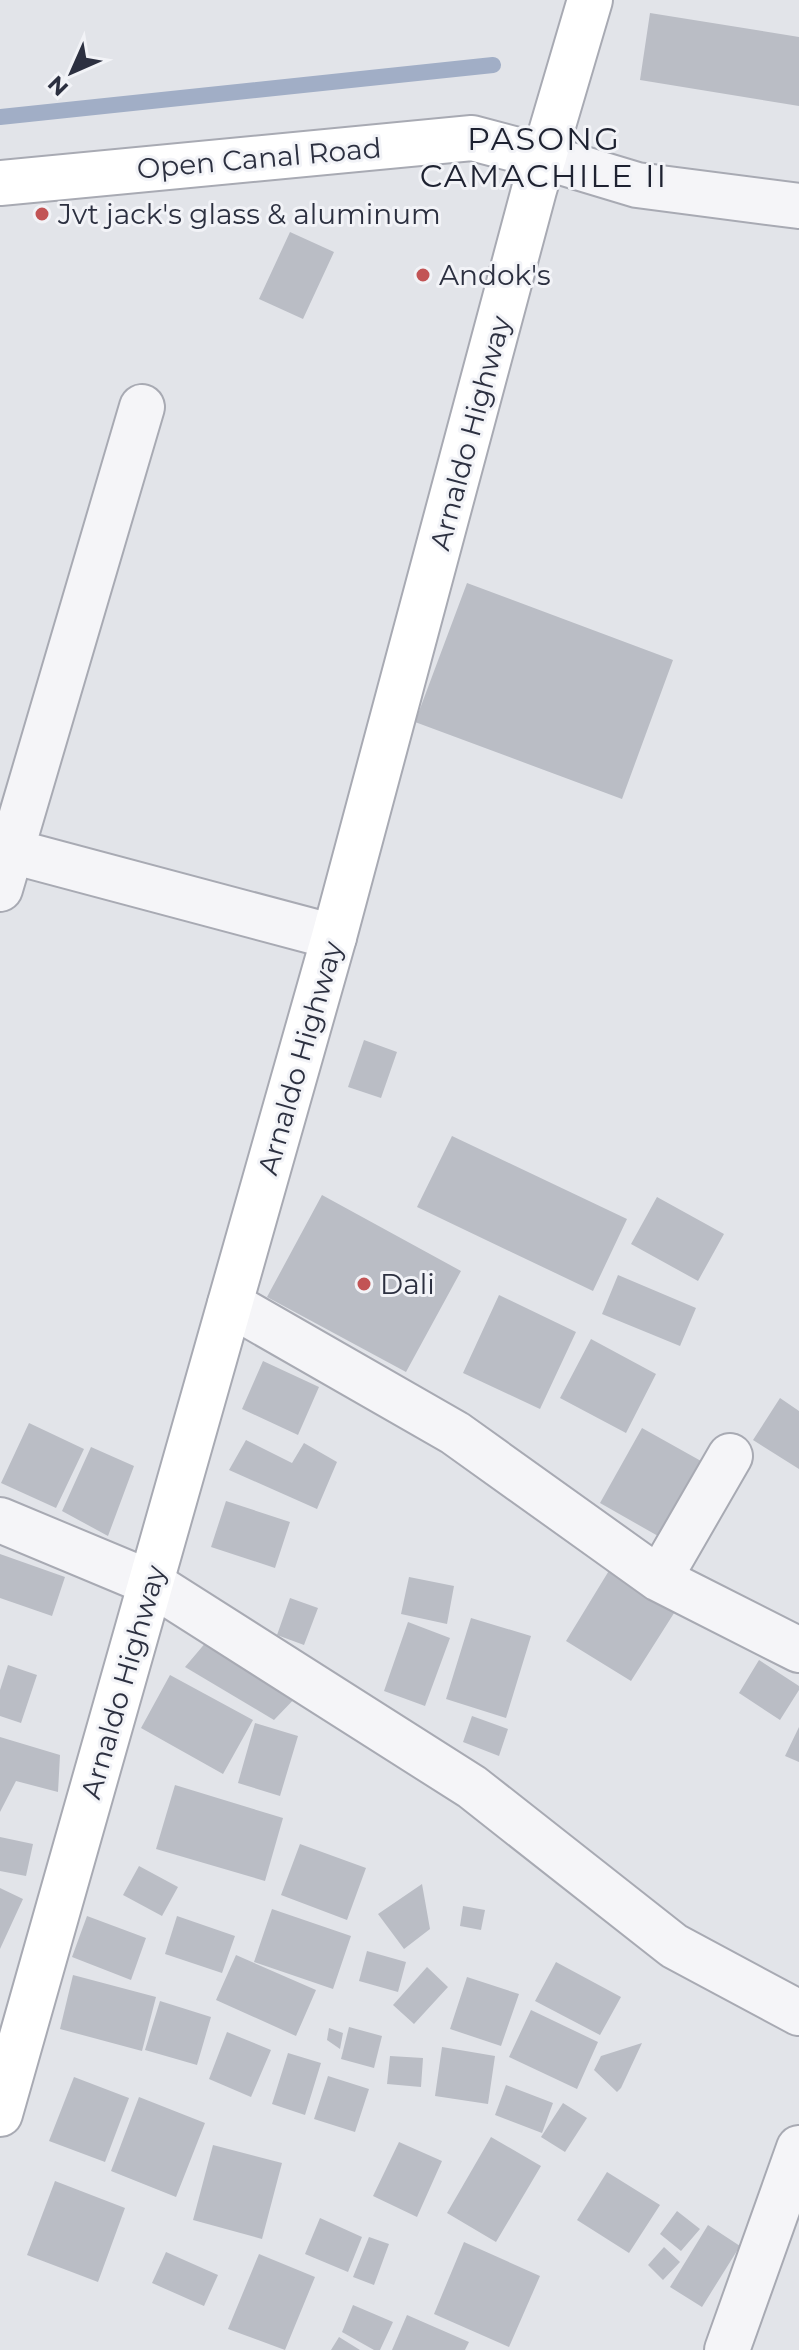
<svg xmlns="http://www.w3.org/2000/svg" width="799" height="2350" viewBox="0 0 799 2350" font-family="Montserrat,sans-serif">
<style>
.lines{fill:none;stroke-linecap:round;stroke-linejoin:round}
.stream{stroke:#a1aec6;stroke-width:16}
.building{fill:#babdc5}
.minor-casing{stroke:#a8aab3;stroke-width:48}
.tertiary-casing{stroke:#a8aab3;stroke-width:48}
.secondary-casing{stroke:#a8aab3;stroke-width:48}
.minor{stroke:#f5f5f8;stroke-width:44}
.tertiary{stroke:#f5f5f8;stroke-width:44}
.secondary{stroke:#fff;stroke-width:44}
.poi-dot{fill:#c25455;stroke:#f2f3f7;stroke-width:3}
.labels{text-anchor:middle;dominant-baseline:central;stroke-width:6;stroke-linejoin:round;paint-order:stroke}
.street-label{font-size:28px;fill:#2c3040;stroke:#f2f3f7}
.poi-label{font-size:28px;fill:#2c3040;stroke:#f2f3f7;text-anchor:start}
.quarter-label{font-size:32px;letter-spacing:2px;fill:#1e2231;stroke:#f2f3f7}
</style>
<rect width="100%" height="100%" fill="#e2e4e9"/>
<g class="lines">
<path class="stream" d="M0,117L493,65"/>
</g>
<path class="building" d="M650,13L799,37V106L640,80Z
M290,232L334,252L303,319L259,299Z
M467,583L673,660L622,799L415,722Z
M364,1040L397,1052L381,1098L348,1087Z
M452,1136L627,1219L593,1291L417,1207Z
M322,1195L461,1271L406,1372L267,1297Z
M657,1197L724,1234L698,1281L631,1244Z
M618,1275L696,1308L680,1346L602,1314Z
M499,1295L576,1332L540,1409L463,1373Z
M591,1339L656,1374L626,1433L560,1398Z
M263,1361L319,1387L298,1435L242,1409Z
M780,1398L799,1411V1469L753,1440Z
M29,1423L84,1449L56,1508L1,1483Z
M642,1428L701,1461L658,1536L600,1503Z
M246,1440L292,1463L304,1443L337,1462L317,1509L229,1470Z
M91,1447L134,1466L108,1536L62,1511Z
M226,1501L290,1522L275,1568L211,1547Z
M0,1554L65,1577L52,1616L0,1598Z
M610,1569L676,1610L631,1681L566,1641Z
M409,1577L454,1586L447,1624L401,1614Z
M290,1598L318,1608L304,1645L277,1635Z
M471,1618L531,1636L506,1718L446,1699Z
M408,1622L450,1638L425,1706L384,1691Z
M207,1641L299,1694L274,1720L185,1667Z
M759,1660L799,1686V1690L780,1720L739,1693Z
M8,1665L37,1675L21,1723L0,1716V1690Z
M170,1675L253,1720L223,1774L141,1728Z
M472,1716L508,1729L499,1756L463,1742Z
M255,1723L298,1736L280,1796L238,1783Z
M799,1727V1762L785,1756Z
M0,1737L60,1755L58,1792L16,1781L0,1812Z
M175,1785L283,1818L265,1881L156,1849Z
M0,1837L33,1844L26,1876L0,1871Z
M300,1844L366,1868L347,1920L281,1895Z
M139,1866L178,1887L162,1916L123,1895Z
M422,1884L430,1929L404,1949L378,1914Z
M0,1888L23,1899L0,1949Z
M463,1906L485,1910L481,1930L460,1926Z
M272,1909L351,1936L333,1989L254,1962Z
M87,1916L146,1938L131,1980L72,1957Z
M177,1916L235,1936L222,1973L165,1954Z
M367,1951L406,1962L398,1992L359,1981Z
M236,1955L316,1990L296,2036L216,2000Z
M556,1962L621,1997L600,2035L535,2001Z
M427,1967L448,1987L414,2024L393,2005Z
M73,1975L156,1997L142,2051L60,2029Z
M467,1977L519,1994L501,2046L450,2029Z
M160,2001L211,2017L197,2065L145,2050Z
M531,2010L598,2042L577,2089L509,2057Z
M349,2027L382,2036L374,2068L341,2059Z
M329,2028L343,2033L340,2049L327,2040Z
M227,2032L271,2050L251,2097L209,2079Z
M642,2043L621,2088L617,2092L594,2070L601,2056Z
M442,2047L495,2056L488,2104L435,2096Z
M288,2053L321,2063L305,2115L272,2104Z
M390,2056L423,2058L421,2087L387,2084Z
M328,2076L369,2089L355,2132L314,2119Z
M74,2077L129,2098L105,2162L49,2141Z
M506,2085L553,2103L542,2133L495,2115Z
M139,2097L205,2123L176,2197L111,2171Z
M563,2103L587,2118L565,2152L541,2137Z
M491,2137L541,2166L496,2242L447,2213Z
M399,2142L442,2161L417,2217L373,2196Z
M213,2145L282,2163L262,2239L193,2220Z
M607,2172L660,2205L629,2253L577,2220Z
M55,2181L125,2208L98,2282L27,2255Z
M677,2211L700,2229L681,2251L660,2234Z
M320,2218L362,2237L348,2272L305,2254Z
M708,2225L740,2246L702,2307L670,2287Z
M369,2237L389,2244L374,2285L353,2277Z
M464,2242L540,2276L509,2347L434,2314Z
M664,2247L680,2262L663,2280L648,2265Z
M166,2252L218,2275L204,2306L152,2283Z
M259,2254L315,2277L285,2350L228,2329Z
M353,2305L393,2322L380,2350H374L342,2332Z
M407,2315L469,2342L465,2350H392Z
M339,2337L360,2350H331Z"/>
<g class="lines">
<g class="minor-casing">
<path id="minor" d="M0,848L334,937
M0,889L142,407
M230,1304L455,1433L659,1579L799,1650
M0,1520L151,1583L472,1787L674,1946L799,2013
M659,1579L730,1456
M727,2350L799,2148"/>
</g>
<g class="tertiary-casing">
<path id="tertiary" d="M544,157L637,185L799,206"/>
</g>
<g class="secondary-casing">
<path id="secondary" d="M0,183L472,138L544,157
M0,2114L334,937L534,190L590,0"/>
</g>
<use href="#minor" class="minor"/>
<use href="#tertiary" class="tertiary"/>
<use href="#secondary" class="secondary"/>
</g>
<g class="poi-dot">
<circle cx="42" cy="214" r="8"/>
<circle cx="423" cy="275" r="8"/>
<circle cx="364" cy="1284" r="8"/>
</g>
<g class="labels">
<g class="street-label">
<text transform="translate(259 158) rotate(-5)">Open Canal Road</text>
<text transform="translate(470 433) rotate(-75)">Arnaldo Highway</text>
<text transform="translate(300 1058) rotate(-74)">Arnaldo Highway</text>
<text transform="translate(123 1682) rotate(-74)">Arnaldo Highway</text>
</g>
<g class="poi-label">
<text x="58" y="214">Jvt jack's glass &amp; aluminum</text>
<text x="439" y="275">Andok's</text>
<text x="380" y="1284">Dali</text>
</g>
<g class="quarter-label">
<text x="544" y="138">PASONG<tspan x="544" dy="37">CAMACHILE II</tspan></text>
</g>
</g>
<g transform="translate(72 72) rotate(225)" stroke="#f2f3f7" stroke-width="6" paint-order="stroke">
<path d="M0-6L14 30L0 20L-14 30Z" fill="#2c3040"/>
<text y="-12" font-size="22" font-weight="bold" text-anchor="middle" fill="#2c3040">N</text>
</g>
</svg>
